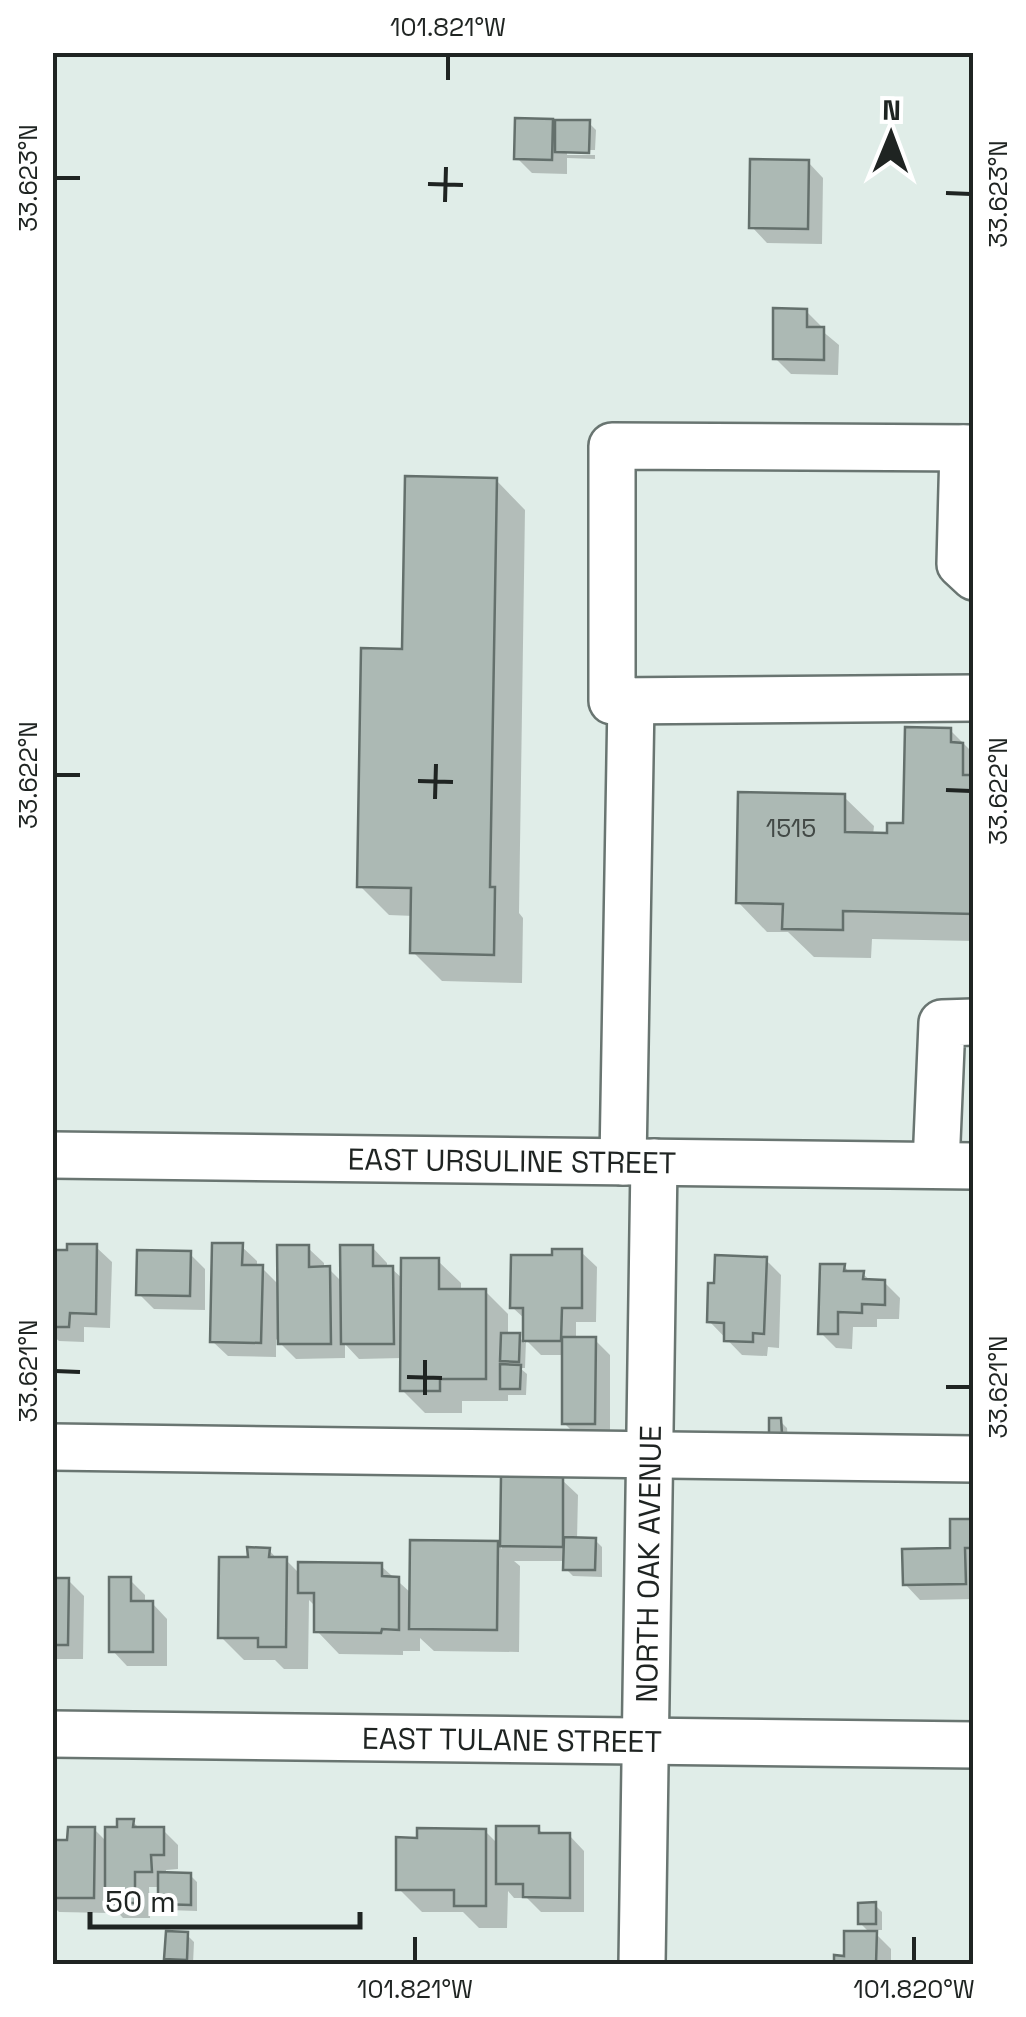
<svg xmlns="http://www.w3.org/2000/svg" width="1026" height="2017" viewBox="0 0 1026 2017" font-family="'Space Grotesk',sans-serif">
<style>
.shadow{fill:#0003}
.building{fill:#acb9b4;stroke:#64706c;stroke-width:2.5}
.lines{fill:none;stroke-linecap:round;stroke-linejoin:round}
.minor-casing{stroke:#697571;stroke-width:50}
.minor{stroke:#fff;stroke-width:45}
.ticks{fill:none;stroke:#1f2422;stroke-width:4}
.labels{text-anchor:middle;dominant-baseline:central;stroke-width:10;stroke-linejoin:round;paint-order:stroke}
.number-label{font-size:25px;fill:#424946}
.street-label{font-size:30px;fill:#1f2422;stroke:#fff}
.neatline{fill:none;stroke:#1f2422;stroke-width:4}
.ticks-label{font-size:25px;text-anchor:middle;fill:#1f2422}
</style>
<rect width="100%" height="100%" fill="#e0ede8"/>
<path class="shadow" d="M552,122L558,127L589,123L596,130L595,150H567V155H595V159L567,158V174L532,173L517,158Z
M808,162L823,178L822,244L767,243L752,227Z
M806,311L821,326V330L839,345L838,375L791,374L775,358Z
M496,480L525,510L519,913L523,918L522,983L442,981L413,952L414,916L389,915L360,886L405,651Z
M950,730L974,754V941L872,939L871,958L814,957L788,932H767L738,902L844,797L874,826L873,835H889L906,826Z
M241,1246L257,1261V1268H262L280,1286L308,1248L324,1263V1269H329L343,1283L372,1247L387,1263V1269H392L403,1279L438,1261L461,1283V1291H485L508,1314V1336H518L525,1343L526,1320L512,1307L554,1258L581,1252L597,1267L596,1322H576V1340H595L610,1355V1439H580L564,1423L565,1355H541L526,1340L525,1368H520L527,1374L526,1395H508V1401H462V1413H425L402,1390V1358L359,1359L345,1344V1358L296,1359L276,1339V1357L228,1356L212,1341Z
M96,1247L112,1262L110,1328L84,1327V1342L59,1341L52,1335V1253Z
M190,1254L205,1269V1310L154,1309L139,1294Z
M766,1260L781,1275L779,1348L768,1347L767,1356L742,1355L709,1321Z
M844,1266L850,1273H862L871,1281L884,1282L900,1298L899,1319H877V1327H853L852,1349L836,1348L821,1333Z
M780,1421L787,1428L788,1440H779Z
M503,1479L562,1480L578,1495L577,1540H595L602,1547V1577L573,1576L566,1569V1561H514L520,1566L519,1652L434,1651L420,1638V1651H403V1655L339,1654L317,1631V1608L309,1600L308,1669H284L275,1660H244L221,1637L250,1559L269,1550L278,1560H286L300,1574L381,1566L411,1593L497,1543L502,1549Z
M974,1521V1599L920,1600L905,1584L953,1550Z
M52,1580H68L84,1596L83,1659H52Z
M130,1580L145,1595V1603H152L167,1619V1666H127L112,1650Z
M133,1822L141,1830H163L178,1845V1869L166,1870V1875H190L197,1882V1911L167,1910L160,1903V1887H149L150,1918H123L109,1903V1913L59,1912L52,1905V1843L70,1842L94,1829L108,1843L119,1830Z
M538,1829L545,1835H569L584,1851V1912H541L527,1898H514L508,1891L507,1928H479L463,1912H422L399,1889L485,1831L499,1845Z
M875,1905L882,1912V1930H872L891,1949V1964H836L837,1958H846L871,1934L860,1923Z
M187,1935L194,1942L193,1964H173L167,1958Z"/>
<path class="building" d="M515,118L553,119L552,160L514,159Z
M555,120H590L589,153L555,152Z
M750,159L809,160L808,229L749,228Z
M773,308L807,309V327H824V360L773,359Z
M405,476L497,478L490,887H495L494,955L410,953L411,888L357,887L361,648L402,649Z
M905,727L951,728V742L963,743V775H974V914L843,911V930L782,929L783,904L736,903L738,792L845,794V832L887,833V823H903Z
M212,1243H243L242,1265H263L261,1343L210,1342Z
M67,1244H97L96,1314L70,1313L69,1327H52V1250H67Z
M277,1245H309V1267L330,1266L331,1344H278Z
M340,1245H373V1266H393L394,1344H341Z
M552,1249H582V1308H562L561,1341H523V1308H510L511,1255H552Z
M137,1250L191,1251L190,1296L136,1295Z
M715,1255L767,1257L764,1334L753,1333V1342L724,1341V1323L707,1322L708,1283H714Z
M401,1258H439V1289H486V1379H440V1391H400Z
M820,1264H845L844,1271H864L863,1279L885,1280V1305L862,1304V1313L838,1312V1334H818Z
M501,1333H520L519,1362L500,1361Z
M562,1337H596L595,1424H562Z
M500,1364L521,1365L520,1389H500Z
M769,1418H781L782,1434H769Z
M501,1476L563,1477V1547L500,1546Z
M950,1519H974V1548H965L966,1584L903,1585L902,1549L950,1548Z
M564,1537L596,1538L595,1570H563Z
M410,1540L498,1541L497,1630L409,1629Z
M247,1547L270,1548L269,1557H287L286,1647H258V1638H218L219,1557H248Z
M298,1562L382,1563V1576L399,1577V1630L382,1629L381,1633L314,1632V1593H298Z
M109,1577H131V1601H153V1652H109Z
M52,1578H69L68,1645H52Z
M117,1819H134L133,1827H164V1855H151L152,1872H135V1903H105V1827H117Z
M496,1826H539V1833H570V1898L523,1897V1884H496Z
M68,1827H95L94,1898H52V1840H67Z
M417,1828L486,1829V1906H454V1890H396V1837L417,1838Z
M158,1872L191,1873V1905L158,1904Z
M876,1902V1924H858V1903Z
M166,1931L188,1932L187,1960L164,1959Z
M844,1931H877L876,1964H834V1955L844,1956Z"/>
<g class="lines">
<g class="minor-casing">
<g id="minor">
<path d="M963,448L960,564L974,577"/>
<path d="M974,448L612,446V701L974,698"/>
<path id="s1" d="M52,1155L974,1166"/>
<path d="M623,1162L631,701"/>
<path d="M936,1165L942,1023L974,1022"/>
<path d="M52,1447L974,1459"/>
<path id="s2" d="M52,1734L974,1745"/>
<path id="s3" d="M642,1964L654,1162"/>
</g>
</g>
<use href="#minor" class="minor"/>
</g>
<path class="ticks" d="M448,80V55M55,178H80M428,184L463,185M946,193L971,194M445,202L446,167M55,775H80M418,781L453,782M946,790L971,791M435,799L436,764M55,1371L80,1372M407,1377L442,1378M946,1387H971M425,1395V1360M415,1962V1937M914,1962V1937"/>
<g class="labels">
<g class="number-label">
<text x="791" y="828">1515</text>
</g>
<g class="street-label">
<text stroke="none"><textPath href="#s1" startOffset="460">EAST URSULINE STREET</textPath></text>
<text stroke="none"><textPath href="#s3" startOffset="400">NORTH OAK AVENUE</textPath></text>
<text stroke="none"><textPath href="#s2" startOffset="460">EAST TULANE STREET</textPath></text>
</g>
</g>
<rect width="1026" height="2017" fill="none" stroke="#ffffff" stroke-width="110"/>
<g transform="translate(891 135) rotate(1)" stroke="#ffffff" stroke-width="8" paint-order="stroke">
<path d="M0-8L18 38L0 25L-18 38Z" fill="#1f2422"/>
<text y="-15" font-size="28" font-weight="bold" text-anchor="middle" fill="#1f2422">N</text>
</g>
<path d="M90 1912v15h270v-15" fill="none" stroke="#1f2422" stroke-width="5"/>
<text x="105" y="1912" font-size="30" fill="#1f2422" stroke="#ffffff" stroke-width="8" paint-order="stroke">50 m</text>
<rect x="55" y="55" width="916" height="1907" class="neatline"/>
<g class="ticks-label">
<text x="448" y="36">101.821°W</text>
<text transform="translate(28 178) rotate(-90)" y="9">33.623°N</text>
<text transform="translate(998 194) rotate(-90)" y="9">33.623°N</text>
<text transform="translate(28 775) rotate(-90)" y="9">33.622°N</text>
<text transform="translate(998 791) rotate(-90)" y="9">33.622°N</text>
<text transform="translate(28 1371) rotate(-90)" y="9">33.621°N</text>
<text transform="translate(998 1387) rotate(-90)" y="9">33.621°N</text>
<text x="415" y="1998">101.821°W</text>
<text x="914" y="1998">101.820°W</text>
</g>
</svg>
